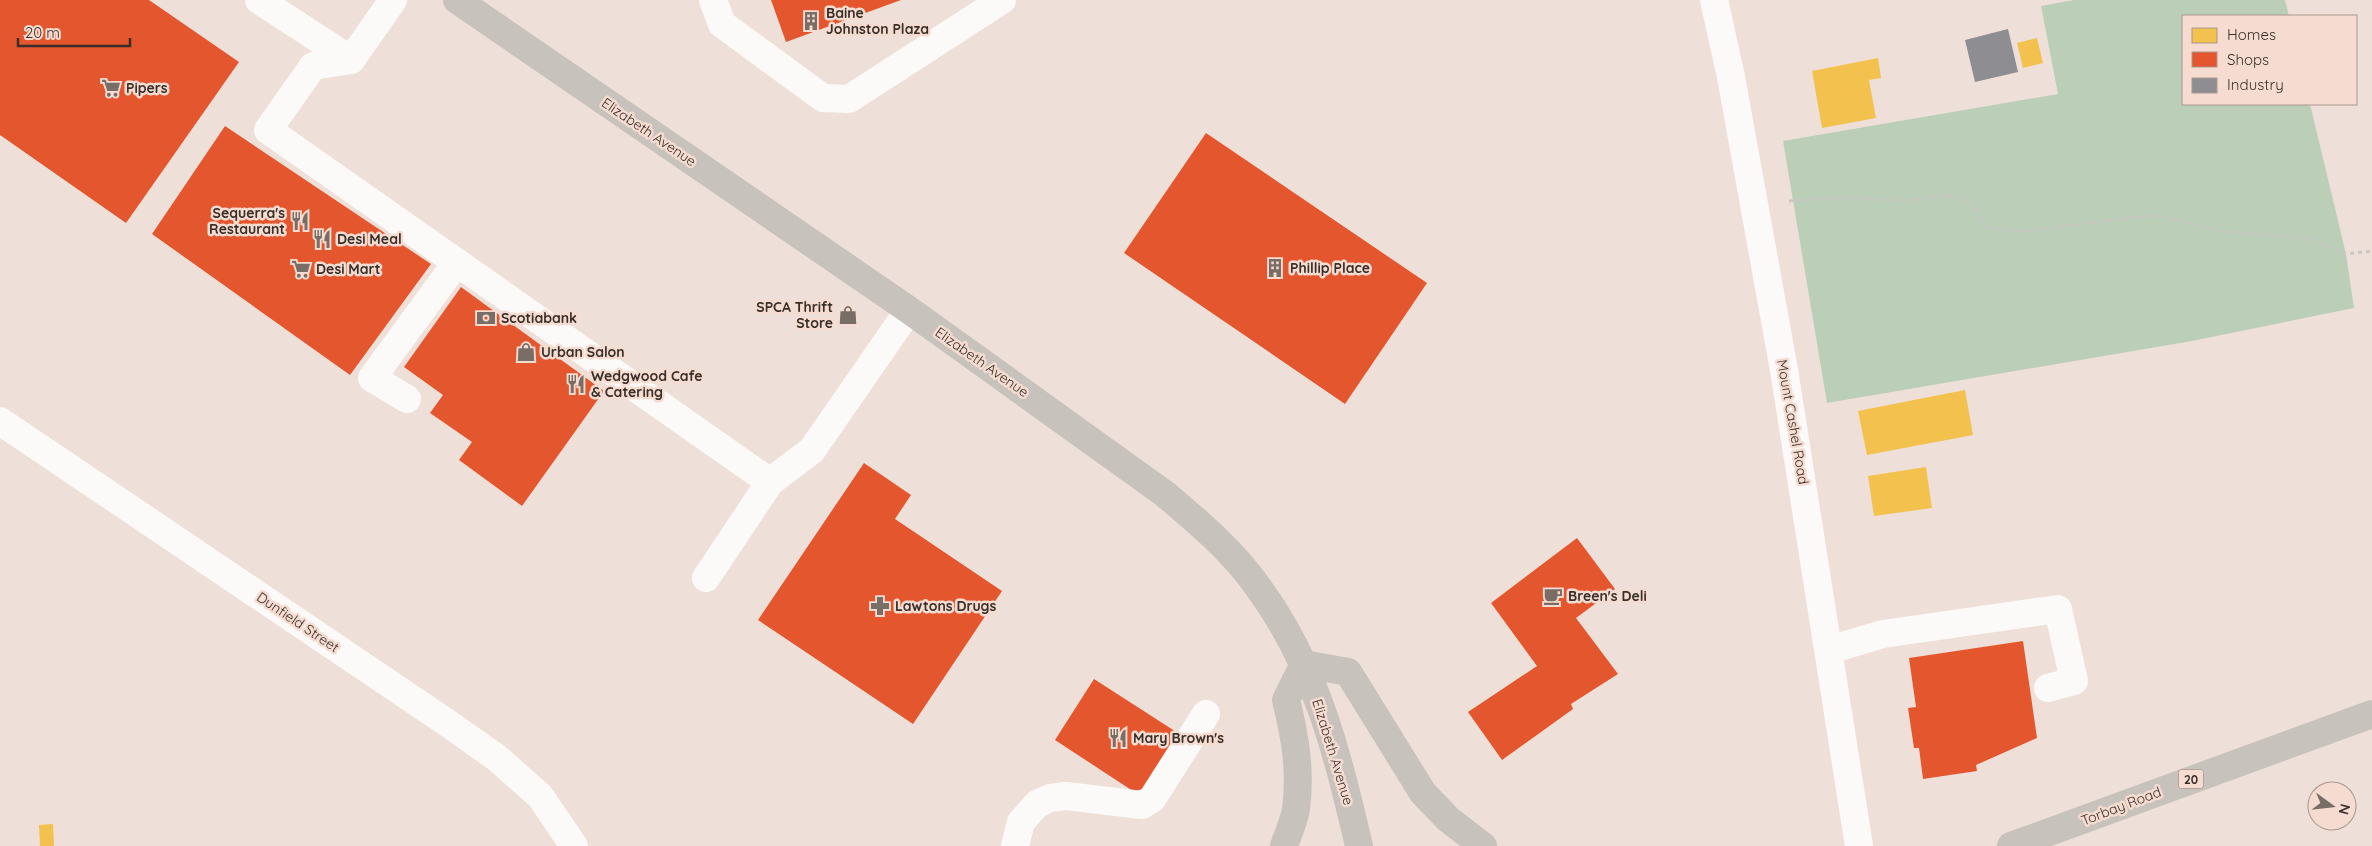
<svg xmlns="http://www.w3.org/2000/svg" width="2372" height="846" viewBox="0 0 2372 846" font-family="Quicksand,sans-serif">
<style>
.green{fill:#bbcfb8}
.homes{fill:#f2c14e}
.shops{fill:#e4572e}
.industry{fill:#8d8d92}
.lines{fill:none;stroke-linecap:round;stroke-linejoin:round}
.path{stroke:#cac6c4;stroke-width:3;stroke-dasharray:4 4;stroke-linecap:butt}
.minor{stroke:#fcfaf9;stroke-width:28}
.major{stroke:#c8c2bd;stroke-width:28}
.labels{text-anchor:middle;dominant-baseline:central;stroke-width:5;stroke-linejoin:round;paint-order:stroke}
.shield{fill:#f6dcd0;stroke:#71635c;stroke-width:1}
.shield-label{font-size:12px;font-weight:bold;fill:#382f2a}
.poi-label{font-size:14px;font-weight:bold;fill:#382f2a;stroke:#f6dcd0;text-anchor:start}
.street-label{font-size:14px;fill:#382f2a;stroke:#f6dcd0}
</style>
<rect width="100%" height="100%" fill="#eee0d8"/>
<path class="green" d="M2074,0H2285L2289,16H2183V104H2310L2346,254L2354,308L2192,341L1827,403L1783,141L2058,94L2041,6Z"/>
<path class="homes" d="M2037,38L2043,63L2023,68L2017,43Z
M1878,58L1881,78L1869,80L1876,118L1822,128L1812,71Z
M1965,390L1973,435L1867,455L1858,411Z
M1926,467L1932,508L1874,516L1868,476Z
M53,824L54,846H40L39,825Z"/>
<path class="shops" d="M0,0H149L239,62L126,223L0,135Z
M771,0H901L786,42Z
M225,126L431,264L350,375L152,234Z
M1206,133L1427,283L1345,404L1124,253Z
M461,287L604,391L522,506L459,460L472,442L430,413L443,395L404,367Z
M864,463L911,495L895,519L1002,591L913,724L758,620Z
M1577,538L1615,589L1576,618L1618,674L1571,704L1573,709L1502,760L1468,712L1537,666L1491,603Z
M2023,641L2037,738L1976,765L1977,771L1923,779L1919,748H1914L1908,708L1916,707L1909,658Z
M1094,679L1181,735L1142,797L1055,740Z"/>
<path class="industry" d="M2008,29L2018,72L1975,82L1965,40Z"/>
<g class="lines">
<path class="path" d="M1789,201L1852,197L1902,201L1947,195L1972,202L1984,225L1995,229L2026,231L2154,215L2180,220L2216,231L2311,239L2346,254L2372,251"/>
<path class="minor" d="M259,0L351,60
M393,0L351,60L313,66L268,130L770,482
M713,0L722,24L823,98L849,99L1002,0
M1714,0L1731,77L1784,370L1859,846
M407,399L372,378L457,262
M0,421L446,722L497,758L540,796L574,846
M706,578L770,482L812,450L909,310
M1829,650L1883,634L2058,609L2074,681L2048,688
M1015,846L1021,822L1037,804L1050,798L1066,796L1142,805L1152,799L1206,714"/>
<path class="major" d="M457,0L909,310L1165,494C1198,522 1233,551 1258,587C1316,666 1337,752 1359,846
M1304,664L1348,672L1423,793L1448,819L1483,846
M1284,846C1288,834 1294,821 1296,809C1301,771 1295,736 1286,700L1304,664
M2011,846L2372,714"/>
</g>
<defs>
<g id="building-bare" transform="scale(1.5)"><path d="M-4-6H4V6H1V3H-1V6H-4ZM-2.5-4.3h1.7v1.8h-1.7ZM.8-4.3h1.7v1.8H.8ZM-2.5-1h1.7V.8h-1.7ZM.8-1h1.7V.8H.8Z" fill="#786d67" stroke="#f6dcd0" stroke-width="2.5" paint-order="stroke"/></g>
<g id="supermarket-bare" transform="scale(1.5)"><path d="M-6-5.5h2.5l.6 2H6L4.5 2H-2.5L-4.4-4H-6ZM-1.5 3.2a1.3 1.3 0 1 0 .1 0ZM3 3.2a1.3 1.3 0 1 0 .1 0Z" fill="#786d67" stroke="#f6dcd0" stroke-width="2.5" paint-order="stroke"/></g>
<g id="restaurant-bare" transform="scale(1.5)"><path d="M-5-6h1v4h1v-4h1v4h1v-4h1v5L-1.5 .5V6h-2V.5L-5-1ZM5-6V6H3V1.5H1.5Q1.5-4 5-6Z" fill="#786d67" stroke="#f6dcd0" stroke-width="2.5" paint-order="stroke"/></g>
<g id="shop-bare" transform="scale(1.5)"><path d="M-5-2.5h2.3a2.7 3.5 0 0 1 5.4 0H5L5.5 6h-11ZM-1.5-2.5h3a1.5 2.3 0 0 0-3 0Z" fill="#786d67" stroke="#f6dcd0" stroke-width="2.5" paint-order="stroke"/></g>
<g id="bank-bare" transform="scale(1.5)"><path d="M-6-4H6V4H-6ZM0-2.3a2.3 2.3 0 1 0 0 4.6a2.3 2.3 0 1 0 0-4.6Z" fill="#786d67" stroke="#f6dcd0" stroke-width="2.5" paint-order="stroke"/></g>
<g id="cafe-bare" transform="scale(1.5)"><path d="M-5.5-4.5H6V0H3Q3 3.5 0 3.5H-2.5Q-5.5 3.5-5.5 0ZM3-3.2v2h1.7v-2ZM-6 4.5H4V6H-6Z" fill="#786d67" stroke="#f6dcd0" stroke-width="2.5" paint-order="stroke"/></g>
<g id="pharmacy-bare" transform="scale(1.5)"><path d="M-2-6h4v4h4v4h-4v4h-4v-4h-4v-4h4Z" fill="#786d67" stroke="#f6dcd0" stroke-width="2.5" paint-order="stroke"/></g>
</defs>
<g fill-rule="evenodd">
<use href="#building-bare" x="811" y="21"/>
<use href="#supermarket-bare" x="111" y="88"/>
<use href="#restaurant-bare" x="300" y="221"/>
<use href="#restaurant-bare" x="322" y="239"/>
<use href="#building-bare" x="1275" y="268"/>
<use href="#supermarket-bare" x="301" y="269"/>
<use href="#shop-bare" x="848" y="315"/>
<use href="#bank-bare" x="486" y="318"/>
<use href="#shop-bare" x="526" y="352"/>
<use href="#restaurant-bare" x="576" y="384"/>
<use href="#cafe-bare" x="1553" y="596"/>
<use href="#pharmacy-bare" x="880" y="606"/>
<use href="#restaurant-bare" x="1118" y="738"/>
</g>
<g class="labels">
<rect class="shield" x="2178.5" y="769.5" width="25" height="19" rx="4"/>
<g class="shield-label">
<text x="2191" y="779">20</text>
</g>
<g class="poi-label">
<text x="826" y="13">Baine<tspan x="826" dy="16">Johnston Plaza</tspan></text>
<text x="126" y="88">Pipers</text>
<text x="285" y="213" text-anchor="end">Sequerra's<tspan x="285" dy="16">Restaurant</tspan></text>
<text x="337" y="239">Desi Meal</text>
<text x="1290" y="268">Phillip Place</text>
<text x="316" y="269">Desi Mart</text>
<text x="833" y="307" text-anchor="end">SPCA Thrift<tspan x="833" dy="16">Store</tspan></text>
<text x="501" y="318">Scotiabank</text>
<text x="541" y="352">Urban Salon</text>
<text x="591" y="376">Wedgwood Cafe<tspan x="591" dy="16">&amp; Catering</tspan></text>
<text x="1568" y="596">Breen's Deli</text>
<text x="895" y="606">Lawtons Drugs</text>
<text x="1133" y="738">Mary Brown's</text>
</g>
<g class="street-label">
<text transform="translate(649 132) rotate(34)">Elizabeth Avenue</text>
<text transform="translate(982 362) rotate(35)">Elizabeth Avenue</text>
<text transform="translate(1793 422) rotate(80)">Mount Cashel Road</text>
<text transform="translate(298 622) rotate(34)">Dunfield Street</text>
<text transform="translate(1333 752) rotate(73)">Elizabeth Avenue</text>
<text transform="translate(2121 806) rotate(-21)">Torbay Road</text>
</g>
</g>
<rect x="2182" y="15" width="175" height="90" fill="#f6dcd0" stroke="#aa978e"/>
<rect x="2192" y="28" width="25" height="15" fill="#f2c14e" stroke="#aa978e"/>
<text x="2227" y="40" font-size="15" fill="#382f2a">Homes</text>
<rect x="2192" y="52" width="25" height="15" fill="#e4572e" stroke="#aa978e"/>
<text x="2227" y="65" font-size="15" fill="#382f2a">Shops</text>
<rect x="2192" y="78" width="25" height="15" fill="#8d8d92" stroke="#aa978e"/>
<text x="2227" y="90" font-size="15" fill="#382f2a">Industry</text>
<g transform="translate(2332 806) rotate(105)"><circle r="24" fill="#f6dcd0" stroke="#aa978e"/>
<path d="M0-4L9 19L0 12L-9 19Z" fill="#786d67"/>
<text y="-8" font-size="14" font-weight="bold" text-anchor="middle" fill="#382f2a">N</text>
</g>
<path d="M18 38v8h112v-8" fill="none" stroke="#382f2a" stroke-width="2.5"/>
<text x="25" y="38" font-size="15" fill="#382f2a" stroke="#f6dcd0" stroke-width="4" paint-order="stroke">20 m</text>
</svg>
